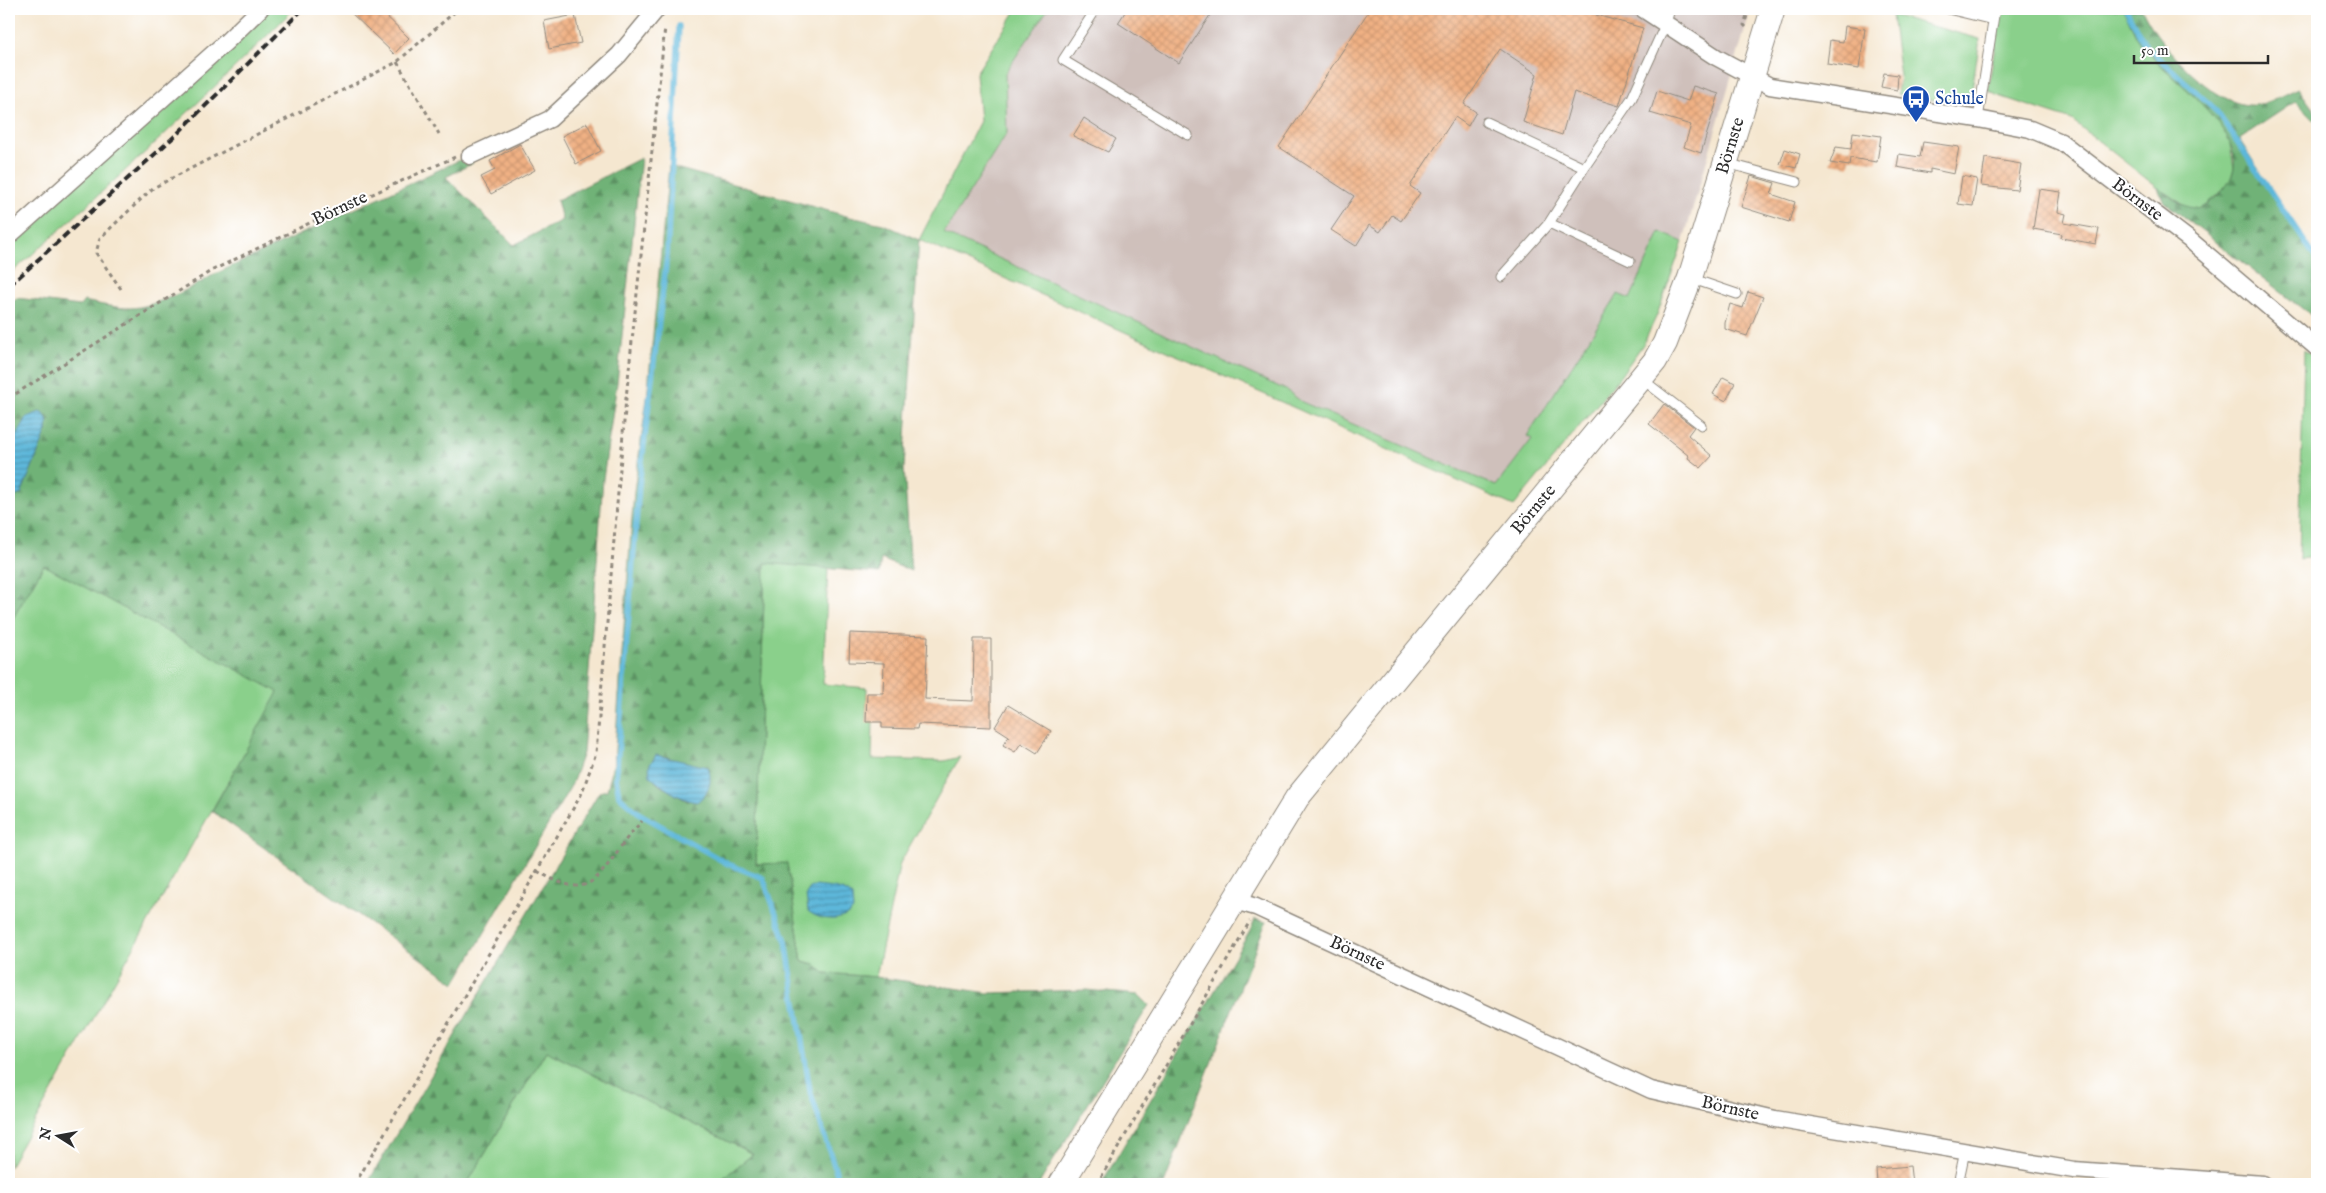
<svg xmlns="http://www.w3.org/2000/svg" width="2326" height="1193" viewBox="0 0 2326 1193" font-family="'IM FELL English',serif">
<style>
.industrial{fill:#cfc0bb}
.green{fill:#8ad08b;stroke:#5a7e5b}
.forest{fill:url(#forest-firs);stroke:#4d6e51;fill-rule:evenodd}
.water{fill:url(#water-rules);stroke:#447182}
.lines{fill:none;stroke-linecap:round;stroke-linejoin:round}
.stream{stroke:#5db7da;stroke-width:5.5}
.building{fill:url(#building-cross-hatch)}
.lane-casing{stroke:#90897e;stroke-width:11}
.street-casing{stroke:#90897e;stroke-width:19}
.secondary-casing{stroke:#90897e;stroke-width:26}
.path{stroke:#90897e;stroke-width:3;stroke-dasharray:4 4;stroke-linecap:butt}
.lane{stroke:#fff;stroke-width:9}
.street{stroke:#fff;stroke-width:16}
.secondary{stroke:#fff;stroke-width:24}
.rail{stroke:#2b2b2b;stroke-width:4;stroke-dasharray:8 4;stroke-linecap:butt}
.labels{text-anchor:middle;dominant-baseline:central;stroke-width:4;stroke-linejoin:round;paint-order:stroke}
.transit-label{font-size:18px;fill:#164399;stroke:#fff;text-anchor:start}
.street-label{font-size:18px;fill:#2b2b2b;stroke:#fff}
</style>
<defs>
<pattern id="forest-firs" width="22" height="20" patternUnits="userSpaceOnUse" patternTransform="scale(1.25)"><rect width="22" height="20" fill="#6fb277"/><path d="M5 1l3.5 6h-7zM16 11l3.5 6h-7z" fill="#5b9162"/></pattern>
<pattern id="water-rules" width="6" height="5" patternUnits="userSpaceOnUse" patternTransform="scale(1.25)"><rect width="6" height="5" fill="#5db7da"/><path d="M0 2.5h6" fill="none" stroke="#4d95b1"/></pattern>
<pattern id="building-cross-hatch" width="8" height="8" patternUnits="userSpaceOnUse" patternTransform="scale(1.25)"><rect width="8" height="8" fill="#f0b184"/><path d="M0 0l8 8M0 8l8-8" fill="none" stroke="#ce9872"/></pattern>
</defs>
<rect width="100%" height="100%" fill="#fff"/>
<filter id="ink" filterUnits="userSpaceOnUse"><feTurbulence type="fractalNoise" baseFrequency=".02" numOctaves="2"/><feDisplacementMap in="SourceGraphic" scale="10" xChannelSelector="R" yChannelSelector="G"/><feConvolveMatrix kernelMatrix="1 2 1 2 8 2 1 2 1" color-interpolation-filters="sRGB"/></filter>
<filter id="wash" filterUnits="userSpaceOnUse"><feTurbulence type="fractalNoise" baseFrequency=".0096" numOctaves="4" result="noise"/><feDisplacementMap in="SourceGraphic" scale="20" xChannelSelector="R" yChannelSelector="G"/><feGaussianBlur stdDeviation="1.12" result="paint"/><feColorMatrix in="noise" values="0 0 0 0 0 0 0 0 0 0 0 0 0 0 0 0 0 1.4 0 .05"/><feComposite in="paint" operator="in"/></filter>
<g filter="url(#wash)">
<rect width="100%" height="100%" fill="#f5e7d0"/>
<path class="industrial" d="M1048,9H1751L1683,242L1660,232L1630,300L1618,295L1527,436L1532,439L1496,486L1302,402L1286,390L944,233L1007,133L1005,73Z"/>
<path class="green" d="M269,9H294C202,101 107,189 9,275V244L116,149Z
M1017,9H1048L1005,73L1007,133L944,233L1286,390L1302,402L1496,486L1532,439L1527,436L1618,294L1630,299L1660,232L1683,242L1657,315L1644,343L1619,378L1514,506L919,240L980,121L976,73Z
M2001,9H2123L2144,48L2212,113L2229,138L2234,168L2229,185L2204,206L2195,209L2187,207L2158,188L2072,120L1996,95L1988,90Z
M1892,15L1980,39L1971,95L1959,104L1897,94L1900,76Z
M2304,350L2317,360V557L2299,559Z
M765,562L828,568L823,684L867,688L866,721L873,722L872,759L944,761L960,757L900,863L876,977L824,973L815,964L802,961L787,864H756Z
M44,565L279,692L9,1167V625Z
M546,1051L753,1154L716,1184H467Z"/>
<path class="forest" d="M2123,9H2142C2156,42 2215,109 2255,105C2269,104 2285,93 2298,88L2317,114V123L2296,101L2239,139L2317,260V320L2164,202L2158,188C2171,196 2189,215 2205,205C2285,154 2179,89 2145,49C2136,39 2130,21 2123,9Z
M464,158L473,163L446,177L514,245L562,220L557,200L641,158L617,383L603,479L583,753L572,784L455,983L212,811L278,692L44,565L9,625V499L21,493L47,431L48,421L27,417L9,451V305L17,298L80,306L84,301C99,304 115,308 130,308C153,308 194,287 213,275Z
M669,166L850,217L883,224L919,240L904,468L911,571L881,559L879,573L765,563L756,864L787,863L802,961L815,964L824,973L876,977L989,993L1086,990L1139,995L1149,1005L1039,1184H716L753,1154L546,1051L467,1184H367L599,792L607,790L614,762L634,491L647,398ZM651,763L689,802L659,785L650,776Z
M1255,919L1266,922L1164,1184H1101L1250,931Z"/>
<path class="water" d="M40,412C49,417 48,421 47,431L21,494L9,499V451L27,417Z
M656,755L708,767C713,782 709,793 697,802C683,801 660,786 650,776L649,766Z
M816,886C829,888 842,887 852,896L853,910C842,923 820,921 808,911L806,894L810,888Z"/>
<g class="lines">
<path class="stream" d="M2126,9L2146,46L2215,109L2317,260
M679,26L667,256L639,485L616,778L619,796L640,814L728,864L763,878L786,941L810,1091L840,1184"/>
</g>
<g id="blocks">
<path class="building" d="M347,9H379L409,38L394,54Z
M1127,9H1214L1179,63L1118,23Z
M1370,9H1598L1596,15L1643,28L1619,106L1574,92L1562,135L1523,122L1537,74L1500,49L1464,104L1476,112L1468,126L1455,117L1410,186L1420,193L1401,221L1392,215L1380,232L1369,225L1356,246L1331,230L1354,196L1279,147Z
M575,15L581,43L549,49L544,21Z
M1845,26L1865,29L1859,69L1827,64L1830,40L1843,42Z
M1884,73L1898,75L1897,90L1881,87Z
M1693,86L1719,94L1701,153L1684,147L1691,125L1650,113L1657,91L1688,101Z
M1084,118L1116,139L1108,152L1073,136Z
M587,123L601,151L576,164L562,136Z
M1853,132L1881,136L1877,162L1850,158L1849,166L1830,163L1836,147L1851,149Z
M1923,142L1959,147L1954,174L1930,169V173L1897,167L1899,154L1920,157Z
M520,144L535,170L491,194L481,177L495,170L490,161Z
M1785,149L1800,154L1796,168L1780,164Z
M1985,158L2021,164L2017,190L1981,186Z
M1751,176L1775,183L1771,194L1795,202L1789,222L1741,207Z
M1962,176L1977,179L1973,206L1958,204Z
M2039,189L2061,192L2058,212L2066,214L2064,223L2099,229L2096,244L2061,238L2062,234L2033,229Z
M1748,292L1763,297L1747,336L1725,329V323L1730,304L1743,308Z
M1723,377L1735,383L1726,401L1713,394Z
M1664,404L1694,427L1688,435L1712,456L1701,468L1688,458L1689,456L1649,424Z
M850,633L928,636L925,699L973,701L974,639H991V727L918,724L917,729L882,728V722H866L867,693H883L884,663L849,662Z
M1008,705L1051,731L1037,753L1021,743L1015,752L1003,745L1009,736L995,727Z
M1910,1166L1912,1184H1877L1876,1169Z"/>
</g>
</g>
<g filter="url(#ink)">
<use href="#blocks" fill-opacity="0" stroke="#90897e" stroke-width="1"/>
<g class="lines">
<g class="lane-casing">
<path id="lane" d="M1096,9L1063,60L1188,135
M1948,9L1993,20
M1978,119L1995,9
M1486,122L1584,168L1632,98L1666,23L1670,9
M1726,163L1797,182
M1549,223L1630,261
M1501,277L1549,223L1584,168
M1690,278L1737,294
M1642,379L1701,425
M1958,1184L1965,1151"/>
</g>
<g class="street-casing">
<path id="street" d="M1643,9L1716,57L1770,86L1978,119L2030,129L2061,142L2191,241L2317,348
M470,156L550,119L619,55L657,9
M9,236L226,42L260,9
M1235,901L1256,907L1651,1090L1775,1119L2074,1170L2263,1184"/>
</g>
<g class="secondary-casing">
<path id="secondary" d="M1061,1184L1297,798L1655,361L1665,343L1690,278L1773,9"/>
</g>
<path class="path" d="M1746,27L1744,25L1749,9
M397,62L439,134
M121,289L96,253L100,238L153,188L397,62L458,9
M9,398L211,271L328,214L455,157
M537,871C586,899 593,886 622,845C628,836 635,829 642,821
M355,1184L581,795L596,753L626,398L665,27
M1097,1184L1250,921"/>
<use href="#lane" class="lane"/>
<use href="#street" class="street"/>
<use href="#secondary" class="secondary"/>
<path class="rail" d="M9,286L176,135L303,9"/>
</g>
</g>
<defs>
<g id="bus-pin" transform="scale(1.4375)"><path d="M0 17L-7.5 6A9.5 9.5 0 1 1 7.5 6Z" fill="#1a4fb4" stroke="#fff"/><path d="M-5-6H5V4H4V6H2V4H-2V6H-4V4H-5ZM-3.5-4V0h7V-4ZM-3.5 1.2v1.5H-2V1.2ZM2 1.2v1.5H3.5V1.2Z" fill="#fff"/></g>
</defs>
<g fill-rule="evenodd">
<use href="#bus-pin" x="1916" y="99"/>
</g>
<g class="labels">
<g class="transit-label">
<text x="1935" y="99">Schule</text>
</g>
<g class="street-label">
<text transform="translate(1731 146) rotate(-73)">Börnste</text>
<text transform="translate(2137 200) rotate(37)">Börnste</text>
<text transform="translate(340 209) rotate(-25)">Börnste</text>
<text transform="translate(1534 510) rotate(-50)">Börnste</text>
<text transform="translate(1357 954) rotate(25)">Börnste</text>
<text transform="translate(1730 1109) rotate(13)">Börnste</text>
</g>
</g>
<rect width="2326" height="1193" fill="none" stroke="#fff" stroke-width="30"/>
<g transform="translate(58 1136) rotate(281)" stroke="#ffffff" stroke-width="4" paint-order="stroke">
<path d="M0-4L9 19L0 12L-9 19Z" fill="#2b2b2b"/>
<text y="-8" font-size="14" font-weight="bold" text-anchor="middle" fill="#2b2b2b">N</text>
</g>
<path d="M2134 55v8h134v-8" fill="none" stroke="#2b2b2b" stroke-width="2.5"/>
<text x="2141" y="55" font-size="15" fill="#2b2b2b" stroke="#ffffff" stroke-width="4" paint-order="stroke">50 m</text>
</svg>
